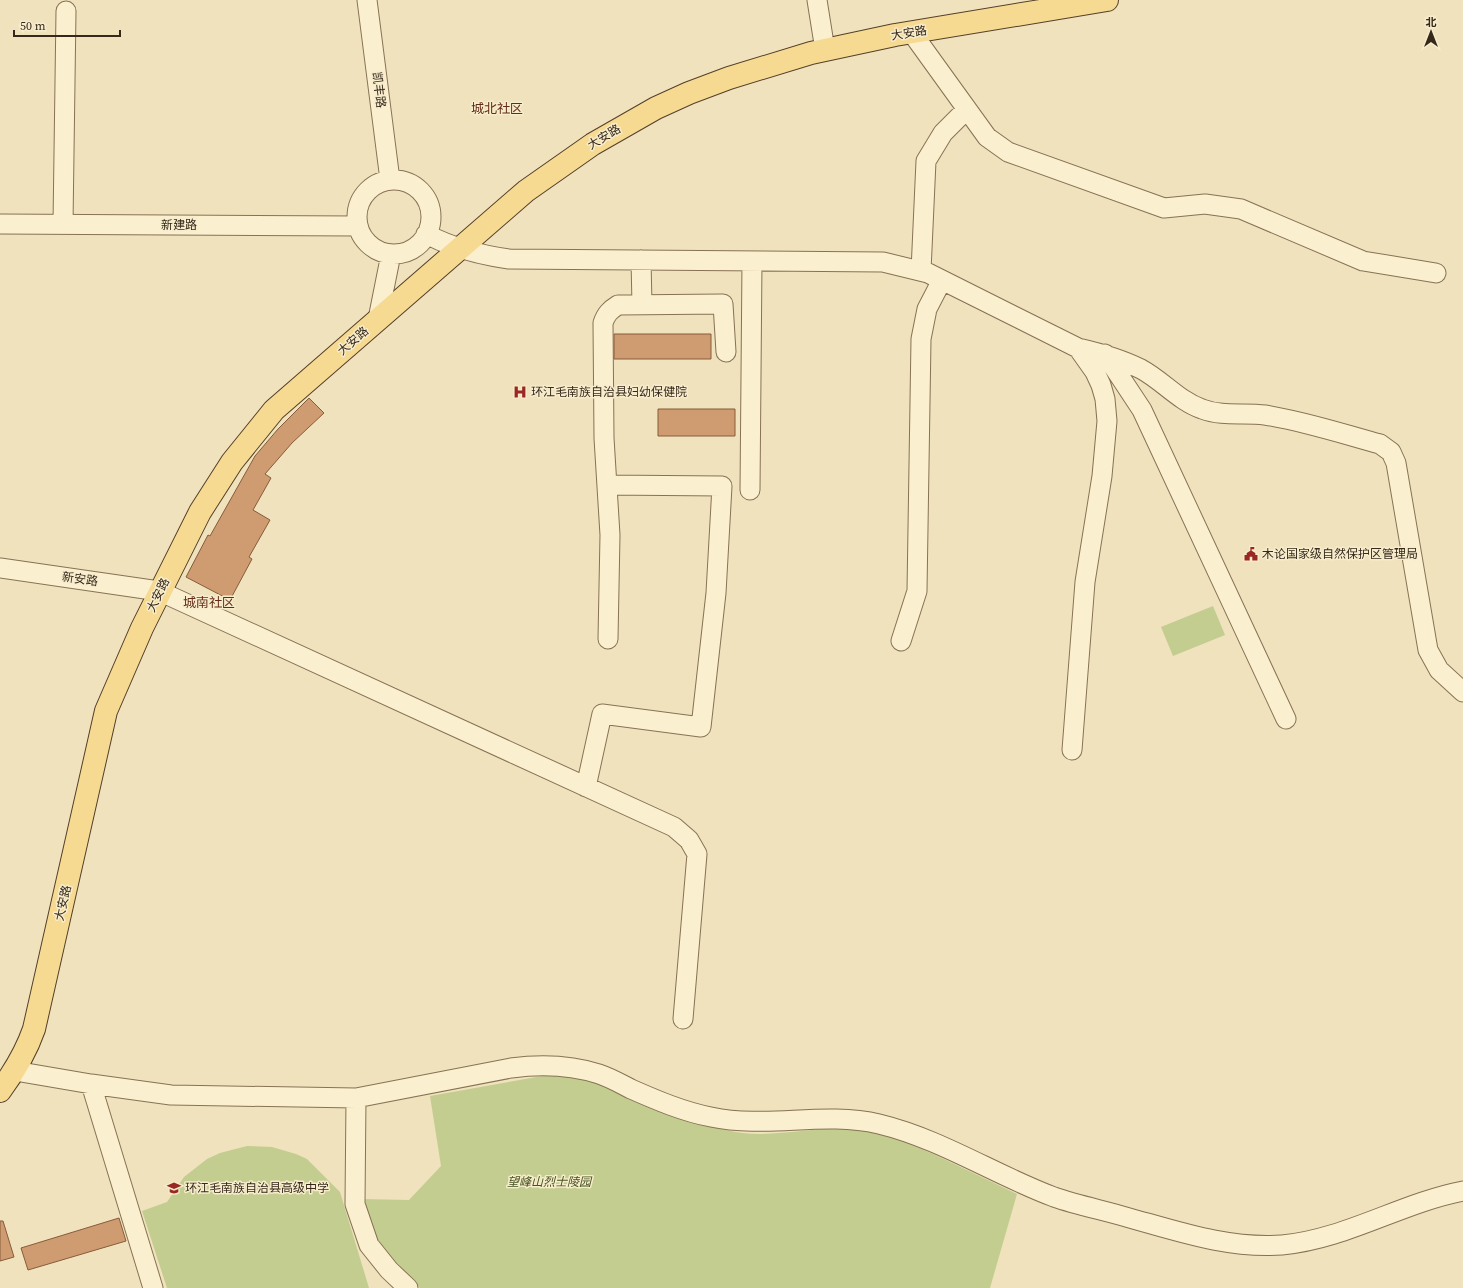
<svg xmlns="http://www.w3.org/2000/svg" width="1463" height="1288" viewBox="0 0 1463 1288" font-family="'Source Serif 4','Noto Sans SC',serif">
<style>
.green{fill:#c4cd90}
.building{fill:#cf9b70;stroke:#875c3a}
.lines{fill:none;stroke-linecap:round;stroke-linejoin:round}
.minor-casing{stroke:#877255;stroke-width:21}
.major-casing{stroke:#543f2a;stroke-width:24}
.minor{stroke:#faefcf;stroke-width:19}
.major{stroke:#f6da91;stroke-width:22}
.labels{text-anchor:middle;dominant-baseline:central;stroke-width:3;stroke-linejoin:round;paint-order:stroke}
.street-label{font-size:12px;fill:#36291b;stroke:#f7eccc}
.poi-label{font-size:12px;fill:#36291b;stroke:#f7eccc;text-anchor:start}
.park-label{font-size:12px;font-style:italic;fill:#445320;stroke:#f7eccc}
.neighbourhood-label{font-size:13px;fill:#642b18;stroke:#f7eccc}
</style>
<rect width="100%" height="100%" fill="#efe2bc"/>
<path class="green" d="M1213,606L1225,635L1173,656L1161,627Z
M548,1075C610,1077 666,1114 726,1130C767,1141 814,1125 855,1129C888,1132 915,1146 944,1159C968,1171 993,1182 1017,1194L990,1288H420L386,1260L377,1244L361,1199L409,1200L441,1166L430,1096Z
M247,1146L272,1147L296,1154L307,1159L340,1192L369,1288H167L142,1211L167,1202L184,1177L207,1159L220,1153Z"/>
<path class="building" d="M614,334H711V359H614Z
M309,398L324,413L292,443L265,474L271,478L253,510L270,520L249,557L252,559L230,600L186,577L208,535L210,536L255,456L278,429Z
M658,409H735V436H658Z
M119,1218L126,1241L28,1270L21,1248Z
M0,1221H3L14,1257L0,1261Z"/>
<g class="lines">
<g class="minor-casing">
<path id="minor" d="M367,0L390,180
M817,0L825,50
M912,33L987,137L1008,152L1164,208L1205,204L1241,209L1363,261L1436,273
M357 217a37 37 0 1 1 74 0a37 37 0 1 1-74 0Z
M0,224L358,226
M63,224L66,11
M426,234C453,248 480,255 509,259L883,262L928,273L1078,348C1100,353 1121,359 1141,369C1163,381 1179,401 1202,409C1223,417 1245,412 1265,415C1304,421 1343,434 1380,444L1391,452L1396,463L1428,650L1439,670L1463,692
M641,260L642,305
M921,271L926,161L943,133L967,109
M378,319L391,254
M1105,354L1142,410L1286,719
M750,490L752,261
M0,568L159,591L674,827L689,840L697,854L683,1019
M608,639L610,535L604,438L603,323C606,314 610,310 618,305L723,304L726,352
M901,641L917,591L921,339L927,309L942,280
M1072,750L1085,582L1102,476L1107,421L1105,399L1101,385L1095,372L1078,348
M586,787L602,714L701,727L716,593L722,486L607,485
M15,1071L91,1084L171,1095L356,1098L511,1068C541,1064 571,1065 599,1074C611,1078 621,1084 631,1089C656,1100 684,1112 711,1117C767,1129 823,1111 879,1124C941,1139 995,1175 1054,1197C1077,1205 1102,1210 1126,1217C1177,1231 1228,1249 1282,1245C1346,1239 1401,1203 1463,1191
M91,1084L153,1288
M356,1098L355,1204L369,1245L389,1270L408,1288"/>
</g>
<g class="major-casing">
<path id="major" d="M0,1091C14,1072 26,1052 34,1029L106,711L142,628L200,512L232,462L274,410L526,191L593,144L656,108L689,93L729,78L811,53L895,35L1107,0"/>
</g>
<use href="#minor" class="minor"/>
<use href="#major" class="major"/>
</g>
<defs>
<g id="hospital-bare" transform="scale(1.08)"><path d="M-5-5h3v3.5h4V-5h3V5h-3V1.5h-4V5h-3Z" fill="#992723" stroke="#f7eccc" stroke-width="2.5" paint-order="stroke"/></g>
<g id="civic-bare" transform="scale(1.08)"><path d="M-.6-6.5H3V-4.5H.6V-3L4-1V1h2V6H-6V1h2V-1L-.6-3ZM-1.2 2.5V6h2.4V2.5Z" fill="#992723" stroke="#f7eccc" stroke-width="2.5" paint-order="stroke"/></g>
<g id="school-bare" transform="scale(1.08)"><path d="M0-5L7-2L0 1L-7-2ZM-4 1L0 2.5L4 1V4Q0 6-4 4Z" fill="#992723" stroke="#f7eccc" stroke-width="2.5" paint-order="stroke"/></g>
</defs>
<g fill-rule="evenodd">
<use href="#hospital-bare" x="520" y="392"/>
<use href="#civic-bare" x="1251" y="554"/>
<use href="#school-bare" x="174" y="1188"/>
</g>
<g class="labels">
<g class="street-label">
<text transform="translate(909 33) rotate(-9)">大安路</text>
<text transform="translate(379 90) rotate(83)">凯丰路</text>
<text transform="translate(604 137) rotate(-31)">大安路</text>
<text x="179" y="225">新建路</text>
<text transform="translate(353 341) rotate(-41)">大安路</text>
<text transform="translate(80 579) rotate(8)">新安路</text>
<text transform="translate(158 595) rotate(-64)">大安路</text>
<text transform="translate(63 903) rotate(-77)">大安路</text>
</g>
<g class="poi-label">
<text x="531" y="392">环江毛南族自治县妇幼保健院</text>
<text x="1262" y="554">木论国家级自然保护区管理局</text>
<text x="185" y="1188">环江毛南族自治县高级中学</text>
</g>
<g class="park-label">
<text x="549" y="1182">望峰山烈士陵园</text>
</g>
<g class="neighbourhood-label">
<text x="497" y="108">城北社区</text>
<text x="209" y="602">城南社区</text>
</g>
</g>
<g transform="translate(1431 32)" stroke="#f7eccc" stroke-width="3" paint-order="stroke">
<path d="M0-3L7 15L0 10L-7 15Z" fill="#36291b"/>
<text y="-6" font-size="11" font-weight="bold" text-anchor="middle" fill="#36291b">北</text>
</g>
<path d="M14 30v6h106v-6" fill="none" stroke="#36291b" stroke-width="2"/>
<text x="20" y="30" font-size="12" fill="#36291b" stroke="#f7eccc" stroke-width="3" paint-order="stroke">50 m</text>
</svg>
